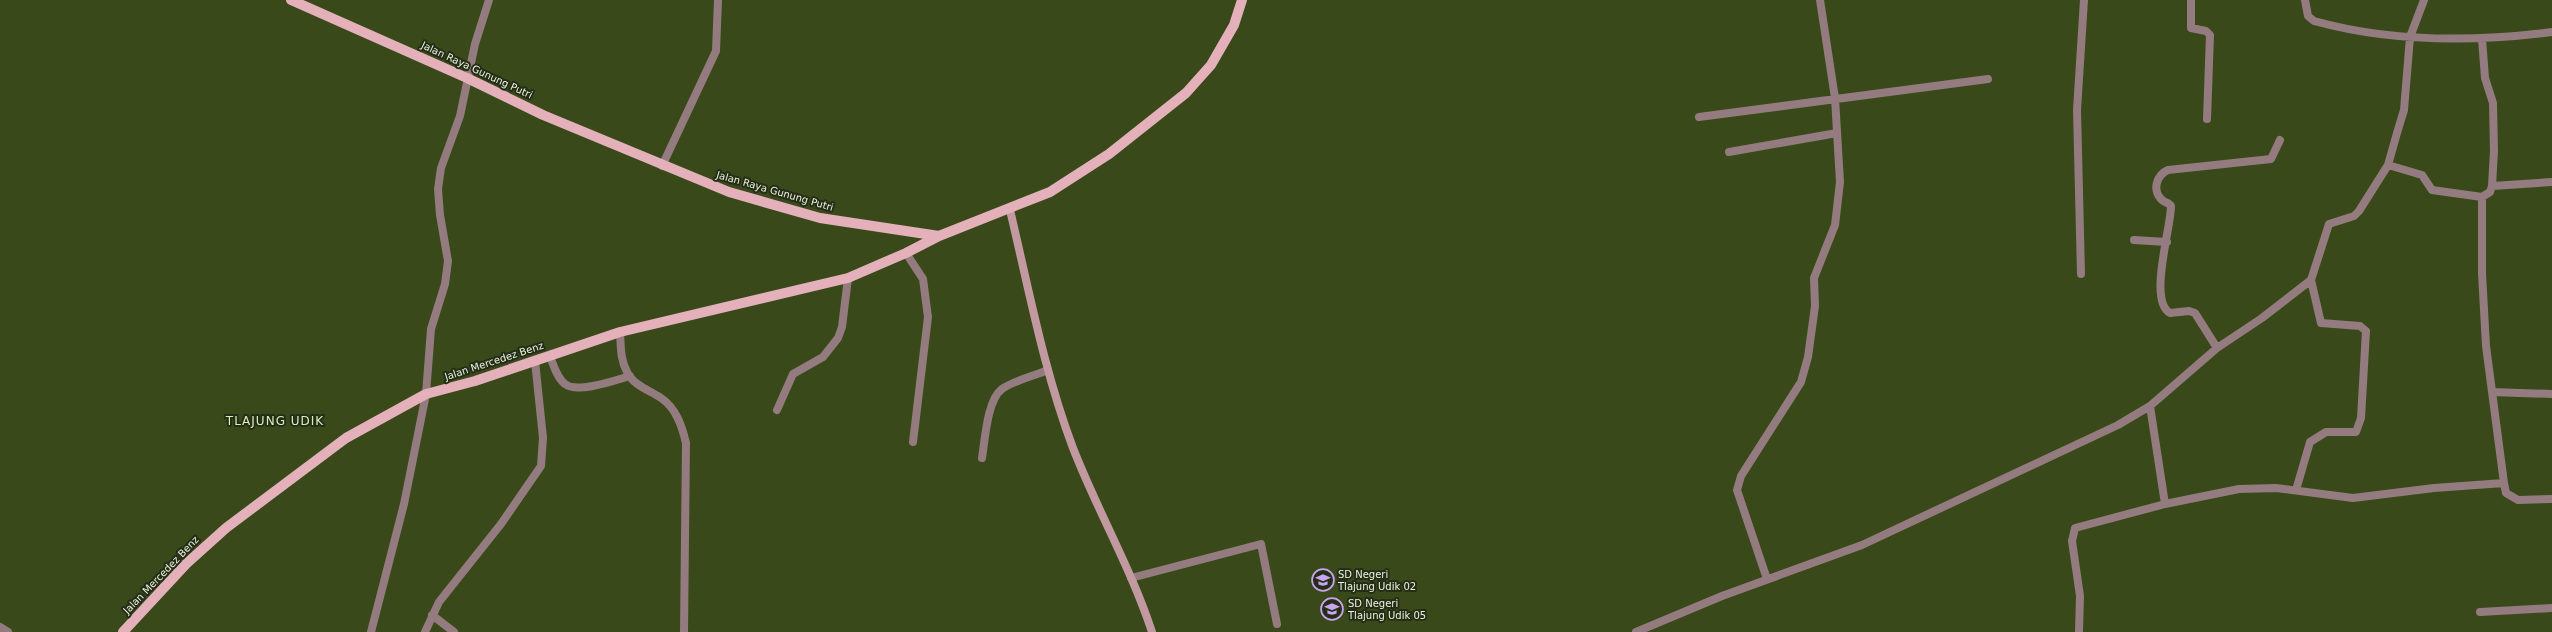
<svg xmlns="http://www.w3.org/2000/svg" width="2552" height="632" viewBox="0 0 2552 632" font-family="'DejaVu Sans',sans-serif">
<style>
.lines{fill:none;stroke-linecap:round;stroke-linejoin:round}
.lane{stroke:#947b7f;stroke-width:8}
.street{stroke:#947b7f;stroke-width:8}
.secondary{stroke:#c299a1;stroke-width:8}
.primary{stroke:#e4b0ba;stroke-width:10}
.labels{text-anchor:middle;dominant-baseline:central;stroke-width:4;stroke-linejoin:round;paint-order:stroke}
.street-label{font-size:10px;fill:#e9f4da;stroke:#252d18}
.poi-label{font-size:10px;fill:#e9f4da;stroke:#252d18;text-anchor:start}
.quarter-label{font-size:12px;letter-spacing:1px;fill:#d9eeb9;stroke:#252d18}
</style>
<rect width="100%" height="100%" fill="#3a491a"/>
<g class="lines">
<path class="lane" d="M662,166L716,51L718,0
M620,332C621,346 620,359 627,372C633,385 649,390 661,398C676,408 682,426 686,443L684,632
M550,356C553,364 557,378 565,384C577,394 616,380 630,376
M777,410L793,374L823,357L838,338L842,327L848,278
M982,458C985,440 987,400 1002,389C1015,380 1034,376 1048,370
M432,615L454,632
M0,627L8,632
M425,632L439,602L501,524L541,466L543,438L535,361"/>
<path class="street" d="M2191,0V28L2206,31L2210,35L2207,119
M2305,0L2308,16L2314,21C2390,42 2474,42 2552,32
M2482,39L2485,78L2493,103L2494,151L2492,186L2490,192L2482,197V273L2486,346L2504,483L2506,493L2518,500L2552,499
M1699,117L1988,79
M1729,152L1837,133
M2388,165L2422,175L2432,190L2482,197
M2492,186L2552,182
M2134,240L2167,242
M906,253L923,279L928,317L913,442
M2081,274L2077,110L2084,0
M2217,348L2195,313L2189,311L2170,313C2148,301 2171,228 2171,206C2169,202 2164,203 2161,199C2152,189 2157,175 2168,170L2271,159L2280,140
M2492,392L2552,394
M2150,406L2165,504L2239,489L2276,488L2353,498L2434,488L2504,483
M2296,490L2310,442L2326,432H2356L2361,418L2366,331L2360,326L2321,323L2311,280
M1131,578L1261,544L1277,624
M1767,579L1737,490L1741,476L1801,382L1808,357L1815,306L1814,278L1835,225L1840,182L1835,98L1820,0
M2480,612L2552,608
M371,632L404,504L426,394L431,329L445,284L448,261L440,215L438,189L441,168L460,116L475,44L489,0
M1636,632L1722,596L1862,545L2118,425L2150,406L2217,348L2262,318L2311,280L2329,224L2354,216L2359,211L2388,165L2397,133L2404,110L2410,37L2424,0
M2079,632L2080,596L2072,541L2075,528L2165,504"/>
<path class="secondary" d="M1010,210C1029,290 1044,371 1073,448C1097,510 1131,568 1152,632"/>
<path class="primary" d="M291,0L467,78L543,115L729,192L820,218L939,236L1050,192L1109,154L1186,93L1211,65L1234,25L1242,0
M123,632L186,564L226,528L346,438L426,394L475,381L620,332L848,278L906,253L939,236"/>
</g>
<defs>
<g id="school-ring" transform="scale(1.15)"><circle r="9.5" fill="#252d18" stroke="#c8a6ef" stroke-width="1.5"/><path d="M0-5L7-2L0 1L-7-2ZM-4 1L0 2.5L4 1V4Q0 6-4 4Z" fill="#c8a6ef"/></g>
</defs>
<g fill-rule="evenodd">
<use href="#school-ring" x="1323" y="580"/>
<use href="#school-ring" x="1332" y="609"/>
</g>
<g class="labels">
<g class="street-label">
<text transform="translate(477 70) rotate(25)">Jalan Raya Gunung Putri</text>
<text transform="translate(775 191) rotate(16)">Jalan Raya Gunung Putri</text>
<text transform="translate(494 361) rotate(-18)">Jalan Mercedez Benz</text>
<text transform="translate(161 575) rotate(-46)">Jalan Mercedez Benz</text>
</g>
<g class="poi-label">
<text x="1338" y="574">SD Negeri<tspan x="1338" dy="12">Tlajung Udik 02</tspan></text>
<text x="1348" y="603">SD Negeri<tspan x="1348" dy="12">Tlajung Udik 05</tspan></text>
</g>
<g class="quarter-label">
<text x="275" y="421">TLAJUNG UDIK</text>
</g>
</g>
</svg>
